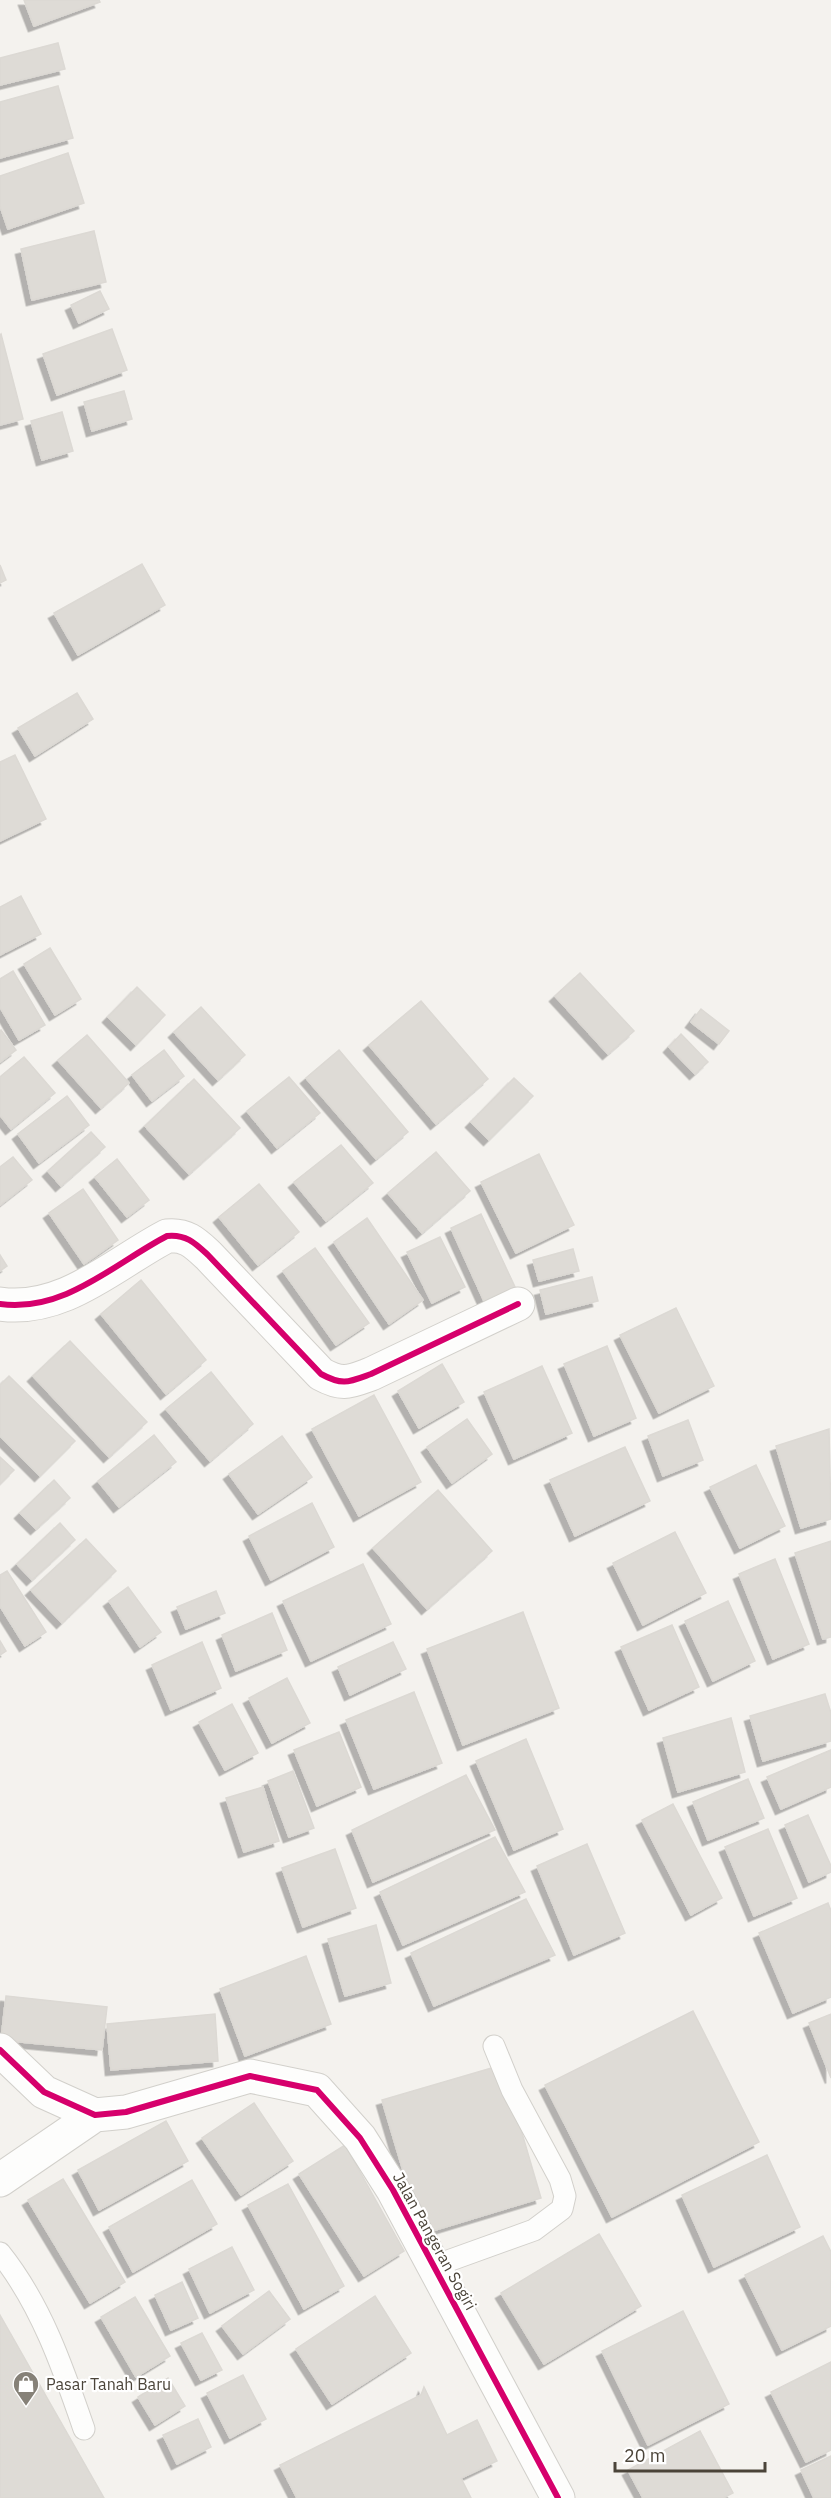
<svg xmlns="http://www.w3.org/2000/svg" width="831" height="2498" viewBox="0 0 831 2498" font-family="'IBM Plex Sans',sans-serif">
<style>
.building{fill:#dedbd6;stroke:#dcd9d4;stroke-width:1.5;filter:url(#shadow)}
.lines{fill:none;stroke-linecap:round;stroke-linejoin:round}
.service-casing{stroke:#d2d0cb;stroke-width:23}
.minor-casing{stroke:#d2d0cb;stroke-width:35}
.tertiary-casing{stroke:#d2d0cb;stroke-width:35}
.service{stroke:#fdfdfc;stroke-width:21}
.minor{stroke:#fdfdfc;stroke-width:33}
.tertiary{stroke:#fdfdfc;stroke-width:33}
.cycleway-casing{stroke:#fff;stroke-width:10}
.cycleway{stroke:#d6006c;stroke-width:6}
.labels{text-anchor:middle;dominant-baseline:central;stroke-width:4.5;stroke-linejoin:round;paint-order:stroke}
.street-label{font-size:16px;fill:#4b4439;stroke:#fff}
.poi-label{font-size:16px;fill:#4b4439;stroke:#fff;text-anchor:start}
</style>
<defs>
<filter id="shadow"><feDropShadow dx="-5.5" dy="5.5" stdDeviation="0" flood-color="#0004"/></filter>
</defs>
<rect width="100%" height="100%" fill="#f4f2ee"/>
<path class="building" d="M24,0H99L100,2L34,26Z
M58,43L65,69L0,85V58Z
M58,86L73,138L0,158V102Z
M68,153L84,203L8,229L0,206V176Z
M94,231L106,282L32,300L21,249Z
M100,291L109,309L79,323L71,305Z
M112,329L127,370L57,395L43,354Z
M1,334L23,419L0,425V335Z
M124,391L132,419L92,431L84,402Z
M62,412L73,451L42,460L31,421Z
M142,564L165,605L78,655L54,613Z
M0,565L6,580L0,583Z
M77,693L93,719L35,756L18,728Z
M15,755L46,819L0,841V762Z
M21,896L41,934L0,955V907Z
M50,948L81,999L55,1015L24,964Z
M13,971L45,1025L19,1040L0,1007V979Z
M580,973L634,1031L608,1054L555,996Z
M137,987L165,1015L136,1045L108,1017Z
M421,1001L488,1079L436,1124L369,1045Z
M201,1007L245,1055L218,1080L174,1032Z
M701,1009L729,1031L719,1044L691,1022Z
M1,1030L16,1050L0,1062V1031Z
M681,1034L708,1062L695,1074L669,1047Z
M87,1035L129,1083L101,1108L58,1060Z
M164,1050L184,1076L152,1101L132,1075Z
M339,1050L408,1132L376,1159L306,1078Z
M24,1057L55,1093L11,1129L0,1115V1077Z
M289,1077L320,1113L277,1148L247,1111Z
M514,1078L533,1096L489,1140L471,1122Z
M194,1079L240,1128L189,1174L145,1126Z
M67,1096L89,1125L39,1163L18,1134Z
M91,1132L105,1147L61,1186L48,1171Z
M341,1145L373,1183L326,1221L294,1182Z
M436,1152L470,1191L422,1233L388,1193Z
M539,1154L574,1225L516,1253L481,1182Z
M13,1157L32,1180L0,1205V1167Z
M117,1159L149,1200L127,1217L95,1177Z
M259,1184L299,1232L258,1265L219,1217Z
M83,1189L118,1240L84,1264L49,1213Z
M481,1214L515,1287L484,1301L451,1228Z
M367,1218L423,1300L389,1324L334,1242Z
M440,1237L465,1287L432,1303L407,1252Z
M315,1248L369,1323L336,1345L283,1271Z
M573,1249L579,1271L539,1281L533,1260Z
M0,1255L7,1266L0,1271Z
M592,1277L598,1301L546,1314L540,1290Z
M141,1280L206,1360L166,1394L101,1314Z
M676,1308L714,1386L659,1413L620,1335Z
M70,1341L147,1422L109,1457L33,1376Z
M607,1346L636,1418L594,1436L564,1364Z
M442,1364L464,1402L419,1428L398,1391Z
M542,1366L572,1433L514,1459L484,1392Z
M211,1372L253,1424L210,1461L166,1409Z
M9,1376L75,1441L40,1476L0,1436V1385Z
M374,1395L421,1482L359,1516L312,1429Z
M467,1419L492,1454L452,1483L427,1447Z
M688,1420L703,1460L663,1476L648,1436Z
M829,1429L831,1519L801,1528L776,1446Z
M154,1435L176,1462L119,1507L98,1481Z
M282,1436L312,1477L258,1514L229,1474Z
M625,1447L650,1501L575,1536L550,1480Z
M0,1457L14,1470L0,1484Z
M756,1465L785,1526L740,1548L710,1487Z
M54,1480L70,1498L36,1529L20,1513Z
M438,1490L492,1551L427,1609L373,1548Z
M312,1503L334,1547L271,1580L249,1536Z
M60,1523L75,1540L32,1580L17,1564Z
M675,1532L706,1593L643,1625L613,1563Z
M86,1539L116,1571L62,1623L31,1590Z
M831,1541V1637L823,1639L795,1553Z
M775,1559L809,1644L773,1659L739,1574Z
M363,1564L391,1624L311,1661L283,1601Z
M7,1571L46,1632L25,1646L0,1606V1575Z
M128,1587L161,1632L140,1647L109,1601Z
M216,1591L225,1613L186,1629L177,1607Z
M728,1601L755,1661L713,1681L685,1621Z
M523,1612L559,1708L463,1745L427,1649Z
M272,1613L287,1650L236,1671L222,1635Z
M672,1625L699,1687L649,1710L621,1647Z
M0,1641L6,1651L0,1655Z
M202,1642L221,1688L171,1710L152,1665Z
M393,1642L406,1669L350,1695L338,1667Z
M287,1678L310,1723L272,1743L249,1698Z
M414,1692L442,1763L374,1789L346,1720Z
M825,1694L831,1713V1741L763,1761L750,1716Z
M232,1704L258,1753L225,1770L199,1722Z
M731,1718L745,1772L678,1792L663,1738Z
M339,1732L361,1787L317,1806L294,1750Z
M526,1739L563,1829L514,1850L476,1761Z
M831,1750V1787L781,1809L767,1777Z
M293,1771L314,1828L289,1837L268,1781Z
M466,1775L495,1830L373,1882L352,1830Z
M748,1779L764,1818L708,1840L693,1802Z
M263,1787L279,1841L244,1852L226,1798Z
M673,1804L722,1898L691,1915L642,1820Z
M808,1815L831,1866V1872L809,1882L785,1825Z
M768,1829L797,1898L754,1916L725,1847Z
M495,1837L525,1892L403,1945L380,1892Z
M587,1844L625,1933L574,1955L537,1866Z
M335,1849L356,1908L303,1927L282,1868Z
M526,1899L555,1955L434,2006L411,1953Z
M828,1903L831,1911V1997L793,2013L759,1933Z
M376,1925L391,1983L345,1996L328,1939Z
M306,1956L331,2024L245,2056L220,1989Z
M6,1996L107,2007L102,2050L1,2040Z
M693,2011L759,2142L612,2217L545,2085Z
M215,2014L218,2061L111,2070L107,2024Z
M831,2014V2078L809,2023Z
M502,2065L541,2198L422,2234L382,2100Z
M254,2103L293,2161L241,2195L202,2138Z
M166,2121L188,2161L99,2210L78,2170Z
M345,2145L404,2251L364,2276L299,2174Z
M767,2155L800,2227L714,2267L682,2195Z
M63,2179L125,2282L90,2303L28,2200Z
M192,2180L217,2224L133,2272L109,2227Z
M288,2184L344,2286L304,2309L248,2205Z
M599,2234L641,2306L544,2364L501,2293Z
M823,2236L831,2252V2326L782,2350L745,2275Z
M232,2247L254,2290L210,2313L189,2269Z
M182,2282L198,2318L171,2330L155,2295Z
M269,2291L290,2319L243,2354L222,2326Z
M375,2296L411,2353L332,2404L296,2349Z
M135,2297L170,2356L136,2377L101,2317Z
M683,2311L729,2404L648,2445L602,2351Z
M0,2315L104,2498H0Z
M202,2333L222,2370L201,2380L181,2343Z
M831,2362V2450L806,2462L771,2392Z
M243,2375L266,2419L230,2438L207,2393Z
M168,2378L185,2406L155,2425L138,2397Z
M424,2387L447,2435L477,2420L497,2461L461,2478L471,2498H297L280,2465L421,2395Z
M198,2419L211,2447L177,2464L163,2435Z
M700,2431L733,2493L723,2498H643L628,2470Z
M831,2456V2498H814L801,2470Z"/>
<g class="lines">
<g class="service-casing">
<path id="service" d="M0,2253C41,2304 63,2368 84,2429
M434,2266L534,2230L562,2209L565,2196L560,2179L512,2090L494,2046"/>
</g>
<g class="minor-casing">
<path id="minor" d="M0,1304C64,1313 115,1263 167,1236C186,1234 195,1243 208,1255L321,1374C343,1386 349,1382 371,1374L518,1304"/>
</g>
<g class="tertiary-casing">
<path id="tertiary" d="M0,2050L44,2092L95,2115L126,2112L250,2076L317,2090L360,2138L393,2190L558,2498
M0,2180L95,2115"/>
</g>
<use href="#service" class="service"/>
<use href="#minor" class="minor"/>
<use href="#tertiary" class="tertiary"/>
<g class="cycleway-casing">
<path id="cycleway" d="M0,1304C64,1313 115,1263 167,1236C186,1234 195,1243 208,1255L321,1374C343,1386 349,1382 371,1374L518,1304
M0,2050L44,2092L95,2115L126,2112L250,2076L317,2090L360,2138L393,2190L558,2498"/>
</g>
<use href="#cycleway" class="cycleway"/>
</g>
<defs>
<g id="shop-pin" transform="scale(1.35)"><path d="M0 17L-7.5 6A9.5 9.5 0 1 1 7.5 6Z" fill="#868178" stroke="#fff"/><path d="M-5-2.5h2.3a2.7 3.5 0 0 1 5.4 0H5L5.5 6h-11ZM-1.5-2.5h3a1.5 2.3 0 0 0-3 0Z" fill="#fff"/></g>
</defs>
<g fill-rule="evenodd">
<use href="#shop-pin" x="26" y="2384"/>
</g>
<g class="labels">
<g class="street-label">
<text transform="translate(435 2241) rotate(61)">Jalan Pangeran Sogiri</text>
</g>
<g class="poi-label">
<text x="46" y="2384">Pasar Tanah Baru</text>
</g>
</g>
<path d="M615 2462v9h150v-9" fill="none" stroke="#4b4439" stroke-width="3"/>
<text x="624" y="2462" font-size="18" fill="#4b4439" stroke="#ffffff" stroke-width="4.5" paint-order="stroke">20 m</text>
</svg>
